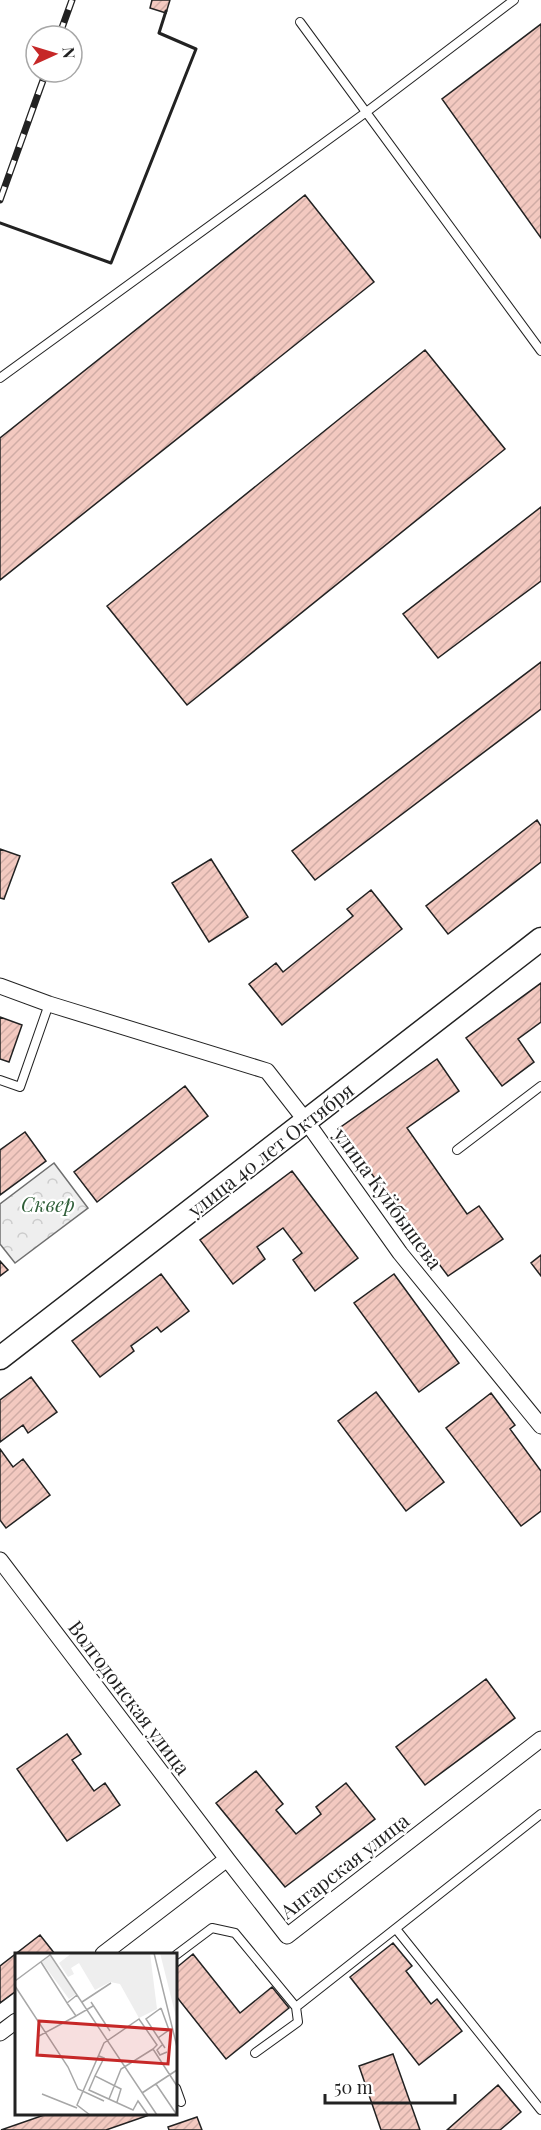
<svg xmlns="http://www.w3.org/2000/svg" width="541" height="2130" viewBox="0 0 541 2130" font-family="'Playfair Display',serif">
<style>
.park{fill:url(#park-crowns);stroke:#6f6f6f;stroke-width:1.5}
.building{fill:url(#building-hatch);stroke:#222;stroke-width:1.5}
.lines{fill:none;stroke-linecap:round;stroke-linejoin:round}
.lane-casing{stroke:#222;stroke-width:10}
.street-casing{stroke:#222;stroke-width:17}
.secondary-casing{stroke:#222;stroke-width:25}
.lane{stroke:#fff;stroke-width:8}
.street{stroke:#fff;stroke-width:15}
.secondary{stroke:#fff;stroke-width:22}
.rail-casing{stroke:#222;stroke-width:7}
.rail{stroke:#fff;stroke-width:4.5;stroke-dasharray:14;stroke-linecap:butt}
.wall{stroke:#222;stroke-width:3}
.labels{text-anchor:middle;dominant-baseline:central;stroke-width:4.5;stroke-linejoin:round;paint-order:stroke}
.street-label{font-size:20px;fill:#222;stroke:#fff}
.park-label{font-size:20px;font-style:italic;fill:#2f5e38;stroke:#fff}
.inset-road{fill:none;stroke:#a7a7a7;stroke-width:1.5}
.view{fill:#c62828;fill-opacity:0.15;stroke:#c62828;stroke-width:3}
.inset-edge{fill:none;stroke:#222;stroke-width:3}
</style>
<defs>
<pattern id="park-crowns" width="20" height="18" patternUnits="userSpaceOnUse" patternTransform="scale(1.5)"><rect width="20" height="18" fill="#eee"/><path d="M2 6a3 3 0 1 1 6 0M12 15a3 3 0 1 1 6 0" fill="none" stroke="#ccc"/></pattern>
<pattern id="building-hatch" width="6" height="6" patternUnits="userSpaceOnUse" patternTransform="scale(1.5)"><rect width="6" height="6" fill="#f3c9c0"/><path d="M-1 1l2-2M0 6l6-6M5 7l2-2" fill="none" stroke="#d0aca5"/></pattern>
</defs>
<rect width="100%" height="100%" fill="#fff"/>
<path class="park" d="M54,1163L88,1208L15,1263L0,1244V1204Z"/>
<path class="building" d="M152,0H170L166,13L150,8Z
M541,24V238L442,99Z
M305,195L374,282L0,580V438Z
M425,350L505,449L187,705L107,606Z
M541,507V581L438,658L403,614Z
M541,662V709L315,880L292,851Z
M537,820L541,826V862L448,934L426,906Z
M0,849L20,856L4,899L0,898Z
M211,859L248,917L209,942L172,883Z
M371,890L402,929L282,1025L249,984L276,963L283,972L353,916L347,909Z
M541,983V1022L518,1039L534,1062L502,1086L466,1038Z
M0,1017L22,1025L9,1062L0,1059Z
M437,1059L459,1091L407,1128L467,1214L479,1206L503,1239L448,1276L338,1129Z
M185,1086L208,1116L97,1202L74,1172Z
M25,1132L46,1161L0,1195V1150Z
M292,1171L358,1258L315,1291L293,1260L302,1253L283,1228L257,1247L265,1259L233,1284L200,1240Z
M541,1255V1276L531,1263Z
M0,1261L8,1270L0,1276Z
M161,1274L189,1311L161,1332L157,1327L131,1346L134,1351L100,1377L72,1341Z
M394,1274L459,1363L419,1392L354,1303Z
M31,1377L57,1412L28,1433L23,1425L0,1442V1400Z
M376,1392L444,1482L406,1511L338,1421Z
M491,1393L515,1425L510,1429L541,1471V1511L521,1526L446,1428Z
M0,1449L13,1467L23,1459L50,1495L6,1528L0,1520Z
M486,1679L515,1718L425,1785L396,1747Z
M67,1734L81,1754L72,1760L94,1791L105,1783L120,1805L67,1841L17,1769Z
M256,1771L283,1804L276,1810L296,1834L321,1814L316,1807L346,1783L375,1819L285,1887L216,1803Z
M40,1935L55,1954H16V1991L0,2003V1966Z
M393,1943L412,1966L406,1971L431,2004L437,1999L462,2031L419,2065L350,1977Z
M193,1954L240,2013L272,1987L289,2008L226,2059L176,1996V1968Z
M393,2054L420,2130H381L359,2066Z
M498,2085L521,2112L500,2130H447Z
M47,2114H152L106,2130H1Z
M197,2117L202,2130H169L168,2127Z"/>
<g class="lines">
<g class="lane-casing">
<path id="lane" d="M300,22L541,351
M0,378L365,113L514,0
M0,1080L20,1087L49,1004
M457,1150L541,1086
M396,1929L541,2110
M176,1955L212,1928L235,1933L296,2007L298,2022L255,2053
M296,2007L541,1814
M176,2088L181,2102"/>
</g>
<g class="street-casing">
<path id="street" d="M0,986L49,1004L267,1071L306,1121L400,1253L541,1426
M0,1560L227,1859
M103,1954L227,1859L287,1936L541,1739
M0,2033L16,2021"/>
</g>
<g class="secondary-casing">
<path id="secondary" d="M0,1358L541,939"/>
</g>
<use href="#lane" class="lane"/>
<use href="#street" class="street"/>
<use href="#secondary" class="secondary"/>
<g class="rail-casing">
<path id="rail" d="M59,36L72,0
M0,200L46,72"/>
</g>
<use href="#rail" class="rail"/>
<path class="wall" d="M0,223L111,263L196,49L159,33L166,11"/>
</g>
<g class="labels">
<g class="street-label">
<text transform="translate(270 1149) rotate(-38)">улица 40 лет Октября</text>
<text transform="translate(389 1198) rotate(54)">улица Куйбышева</text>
<text transform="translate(130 1697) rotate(53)">Волгодонская улица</text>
<text transform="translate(344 1865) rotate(-38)">Ангарская улица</text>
</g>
<g class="park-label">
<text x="48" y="1203">Сквер</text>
</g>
</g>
<g transform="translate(15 1953)">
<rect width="162" height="162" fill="#fff"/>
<path d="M57,0H135L142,56L124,65L105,31L95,29L80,37L64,10L56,15L59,21L53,24L44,10ZM145,0H162V68Z" fill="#eee"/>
<path d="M35,3L61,41L54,46L27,9Z" fill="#eee"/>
<path class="inset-road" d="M34,0L142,162M139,0L162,94M26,9L52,50L62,42M0,28L35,2M0,33L53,114L63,136L89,148M67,49L96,30M76,49L95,78M52,50L61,63L78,53M146,55L131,66L150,95M24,83L61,63M143,85L154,77L146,55M147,92L142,97L145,102L152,99M84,103L89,105L80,123L106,136L102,149M80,123L74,137L118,157L123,148L133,162M141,131L162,162M127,140L162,117M27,141L62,155M94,146L106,116L138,96M75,162L62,152L89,90L124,66L142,92L138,96L162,133"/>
<path class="view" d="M24,68L156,77L153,111L22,102Z"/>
<rect width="162" height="162" class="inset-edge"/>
</g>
<g transform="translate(54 54) rotate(86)"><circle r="28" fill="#ffffff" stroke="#a7a7a7" stroke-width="1.5"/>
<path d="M0-4.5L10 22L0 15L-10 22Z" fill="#c62828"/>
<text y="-9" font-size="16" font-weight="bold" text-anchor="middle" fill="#222222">N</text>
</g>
<path d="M325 2094v9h130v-9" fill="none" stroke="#222222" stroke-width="3"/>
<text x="334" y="2094" font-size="18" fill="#222222" stroke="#ffffff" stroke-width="4.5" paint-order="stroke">50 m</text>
</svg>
